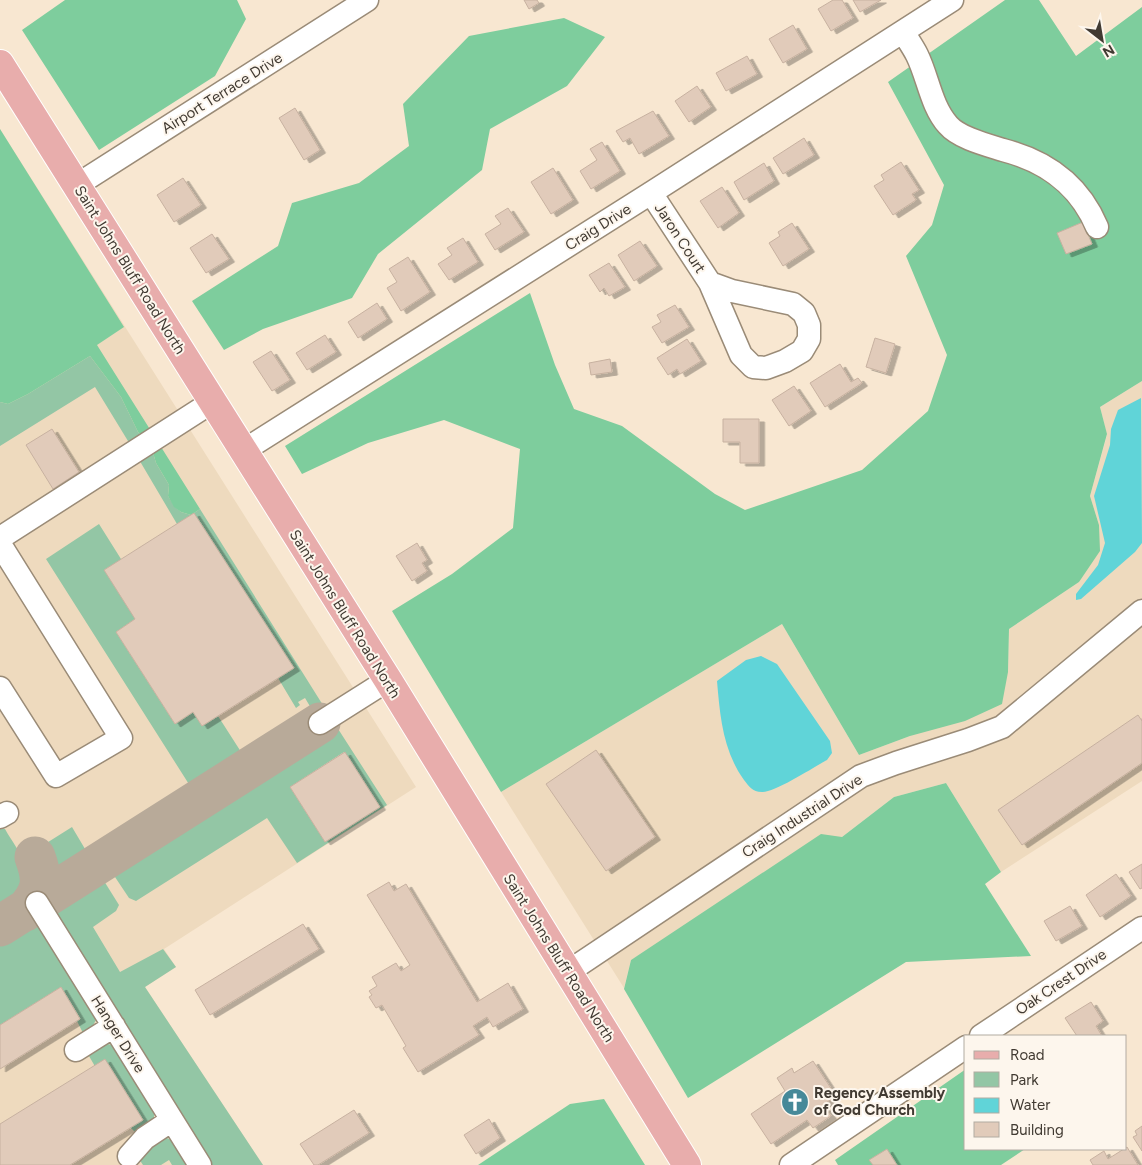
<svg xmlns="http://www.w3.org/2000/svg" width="1142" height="1165" viewBox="0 0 1142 1165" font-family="Figtree,sans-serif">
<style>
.built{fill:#eedabe}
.green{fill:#93c6a5;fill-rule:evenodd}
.forest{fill:#7ecd9d}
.water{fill:#60d4d8}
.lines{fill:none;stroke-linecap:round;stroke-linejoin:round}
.taxiway{stroke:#b8aa99;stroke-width:41}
.building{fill:#e1cbba;stroke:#c7b1a0;filter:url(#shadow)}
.minor-casing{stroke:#9a8b77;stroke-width:25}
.major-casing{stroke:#fff;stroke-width:30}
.minor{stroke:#fff;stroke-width:22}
.major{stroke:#e8adac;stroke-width:28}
.labels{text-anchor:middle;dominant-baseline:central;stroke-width:4;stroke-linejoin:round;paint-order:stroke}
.street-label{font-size:15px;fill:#413a32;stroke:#fdf6ed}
.poi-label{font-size:15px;font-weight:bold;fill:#413a32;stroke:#fdf6ed;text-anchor:start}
</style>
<defs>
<filter id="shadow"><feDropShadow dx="5.5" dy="3" stdDeviation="0" flood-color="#0004"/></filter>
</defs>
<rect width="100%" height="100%" fill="#f8e7d1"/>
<path class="built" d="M0,129L416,787L164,949L176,967L145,987L263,1165H0Z
M1142,381V781L1001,872L946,783L894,797L842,837L631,960L624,988L501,792L782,624L859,755L910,736L1008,672L1009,629L1079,582L1099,525L1090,496L1107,435L1100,407Z"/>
<path class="green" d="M90,356L121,397L138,432L147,440L136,446L128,441L95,387L0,446V402L8,404L28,394Z
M152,449L156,463L169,485L168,496L175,507L181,512L191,515L177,524L141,463V457Z
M200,509L326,710L316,718L307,714L306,711L311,708L305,698L298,702L300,705L296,708L278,678L293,668L194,513Z
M99,524L121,559L135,619L116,632L175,724L193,712L202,726L218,716L243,755L192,789L46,559Z
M333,721L387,805L297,863L267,818L136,901L129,898L115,877L117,867L317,739L318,732ZM344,752L380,807L325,842L290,787Z
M72,827L88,854L87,856L61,873L44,848L45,844Z
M0,828L5,829C11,840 21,852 24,864C28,877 25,896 14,905C10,908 4,910 0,913Z
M96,880L104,881L119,905L116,911L93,927L120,972L163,949L176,967L145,987L263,1165H209L54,916L55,906Z
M34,922L39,925L97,1018L90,1031L84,1035L77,1021L80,1018L61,987L0,1025V942Z
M108,1044L115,1046L154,1112V1119L137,1134L130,1127L89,1056C91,1049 101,1045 108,1044Z
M165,1137L177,1143L190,1165H172L169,1160L161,1165H143L139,1159L142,1151Z"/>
<path class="forest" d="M65,0H237L246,19L215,76L99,150L22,30Z
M1005,0H1039L1076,56L1142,7V381L1100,407L1107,434L1090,496L1099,525L1100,551L1079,582L1009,629L1008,672L1002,704L965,721L910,736L859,755L782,624L501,792L392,611L452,574L513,528L520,449L444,420L368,443L302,474L285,446L530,293L555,365L574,409L622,426L715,494L745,510L862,470L928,411L947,355L906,256L932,225L944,185L888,82Z
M564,18L605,37L567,86L490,129L482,170L378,254L352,298L263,329L224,350L192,301L278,246L292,203L359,183L409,146L403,104L469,36Z
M0,129L124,327L97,345L200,509L191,515L181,512L174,507L168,496L169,485L156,463L152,449L147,440L138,432L121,397L90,356L28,394L8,404L0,402Z
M946,783L1001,872L985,884L1031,956L906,962L688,1098L624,989L631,960L821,834L842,837L894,797Z
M966,1069V1149H1025L1001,1165H838L835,1160Z
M604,1099L645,1165H478L570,1104Z"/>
<path class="water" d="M1141,398L1142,543L1135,552L1081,599L1076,600V594L1098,565L1105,543L1094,496L1110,445L1111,429L1118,410Z
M761,656L777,664L830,741L832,753L827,760C814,767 774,793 762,792C752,792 749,786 744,780C723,751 720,716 717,681L746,660Z"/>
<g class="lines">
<path class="taxiway" d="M25,911C42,892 44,881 35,857
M0,926L320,723"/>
</g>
<path class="building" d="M524,0H537L539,3L529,9Z
M833,0H842L853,18L831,31L818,9Z
M853,0H881L860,12Z
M793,25L807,49L783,63L769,39Z
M747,56L757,74L726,91L716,73Z
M697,86L711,107L689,122L675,101Z
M295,108L320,150L304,160L279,118Z
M653,111L669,136L639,154L630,138L623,142L616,131Z
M804,138L814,155L783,174L773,158Z
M602,142L620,171L591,189L580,171L597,160L590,149Z
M901,162L919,190L912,194L916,200L893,215L874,186L884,180L881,175Z
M764,163L774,181L744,200L734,182Z
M553,168L573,200L551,214L531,182Z
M183,178L201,205L174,222L157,195Z
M722,187L739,213L718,228L700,201Z
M508,208L524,232L495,250L485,234L501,224L495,216Z
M1083,222L1092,244L1066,254L1057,233Z
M792,223L809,249L783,266L769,243L780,236L778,232Z
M212,234L229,259L206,273L190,248Z
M463,238L478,262L449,280L438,264L452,255L447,248Z
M640,241L657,266L634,281L618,255Z
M408,257L430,292L401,311L387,288L397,282L389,269Z
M609,263L625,287L609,296L604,288L600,292L589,275Z
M377,303L387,319L358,338L348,322Z
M675,305L689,327L662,343L652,327L661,322L657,315Z
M325,335L336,352L307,370L296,353Z
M875,338L895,344L886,373L866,367Z
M687,339L701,361L680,374L677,369L668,375L657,358Z
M271,351L290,380L272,391L253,362Z
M610,359L612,372L591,375L589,363Z
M840,364L851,382L858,378L862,383L825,407L810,383Z
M794,386L811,411L789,426L772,400Z
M723,419H759V463H740V442H723Z
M52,429L79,472L53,489L26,445Z
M194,513L294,668L202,726L193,712L175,724L116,632L135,619L104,570Z
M417,543L427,560L422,563L427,571L412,581L396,556Z
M1138,715L1142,721V763L1022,845L998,810Z
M596,750L655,837L606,871L546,784Z
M345,752L380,807L325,842L290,787Z
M1142,864V888L1140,889L1129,872Z
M1116,874L1131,896L1100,917L1086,895Z
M389,882L394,891L406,884L477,1002L508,983L523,1009L493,1027L487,1017L473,1026L479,1035L418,1072L403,1048L406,1046L382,1005L376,1008L369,997L372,995L369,991L377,986L372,977L396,963L401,971L410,965L367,895Z
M1070,906L1082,926L1056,941L1044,921Z
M303,924L319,949L210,1015L195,990Z
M61,987L80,1019L0,1069V1025Z
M1091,1002L1103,1021L1096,1026L1102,1036H1077L1065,1018Z
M105,1059L143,1120L70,1165H0V1124Z
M813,1061L836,1096L823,1105L831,1116L813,1128L807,1120L771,1144L751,1114L785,1091L777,1078L792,1068L794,1073Z
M354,1110L369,1133L318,1165H314L300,1144Z
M489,1119L500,1138L476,1154L464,1135Z
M1142,1126V1151L1133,1137L1137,1135L1135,1131Z
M1127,1147L1138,1165H1093L1090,1160L1104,1151L1108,1159Z
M887,1149L897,1165H873L869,1160Z"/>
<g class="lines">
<g class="minor-casing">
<path id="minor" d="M903,32C908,40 913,47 917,55C928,77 931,106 948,125C959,138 987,145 1003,150C1046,161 1079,184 1097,227
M77,185L367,0
M651,193L710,283L741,355L753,367L766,368L785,361L802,351L809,339V325L804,313L793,304L732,291L710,283
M243,451L651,193L952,0
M0,538L212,402
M0,544L121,738L56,776L0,688
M320,723L388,680
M0,817L7,813
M37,903L200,1165
M568,972L861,776L896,763L968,740L1002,727L1142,611
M981,1036L1142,928
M76,1050L114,1026
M129,1156L145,1138L172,1120
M791,1165L966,1047"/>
</g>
<g class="major-casing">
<path id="major" d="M0,64L388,680L687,1165"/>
</g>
<use href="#minor" class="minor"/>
<use href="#major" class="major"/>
</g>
<defs>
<g id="church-disc" transform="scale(1.4375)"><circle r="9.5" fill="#468999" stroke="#fdf6ed"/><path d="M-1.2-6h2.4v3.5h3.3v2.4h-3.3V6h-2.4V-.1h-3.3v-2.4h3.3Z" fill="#fff"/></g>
</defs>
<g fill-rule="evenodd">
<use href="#church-disc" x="795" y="1102"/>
</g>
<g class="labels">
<g class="street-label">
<text transform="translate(222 93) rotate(-32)">Airport Terrace Drive</text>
<text transform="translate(598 227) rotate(-32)">Craig Drive</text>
<text transform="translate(680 238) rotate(57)">Jaron Court</text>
<text transform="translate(130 270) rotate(58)">Saint Johns Bluff Road North</text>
<text transform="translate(345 614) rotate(58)">Saint Johns Bluff Road North</text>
<text transform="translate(802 816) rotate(-33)">Craig Industrial Drive</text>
<text transform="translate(559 958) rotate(58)">Saint Johns Bluff Road North</text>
<text transform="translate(1061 982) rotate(-34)">Oak Crest Drive</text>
<text transform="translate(118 1034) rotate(58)">Hanger Drive</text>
</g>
<g class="poi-label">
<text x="814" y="1093">Regency Assembly<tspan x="814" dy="17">of God Church</tspan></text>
</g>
</g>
<rect x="964" y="1035" width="162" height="115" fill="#fdf6ed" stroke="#b2aba2"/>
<rect x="974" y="1051" width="25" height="8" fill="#e8adac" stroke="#b2aba2"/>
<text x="1010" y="1060" font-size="15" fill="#413a32">Road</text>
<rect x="974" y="1072" width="25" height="15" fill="#93c6a5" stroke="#b2aba2"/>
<text x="1010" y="1085" font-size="15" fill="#413a32">Park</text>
<rect x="974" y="1098" width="25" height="15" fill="#60d4d8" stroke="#b2aba2"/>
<text x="1010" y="1110" font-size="15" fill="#413a32">Water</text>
<rect x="974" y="1122" width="25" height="15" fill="#e1cbba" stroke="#b2aba2"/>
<text x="1010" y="1135" font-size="15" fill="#413a32">Building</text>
<g transform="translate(1102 40) rotate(149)" stroke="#fdf6ed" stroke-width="4" paint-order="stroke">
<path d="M0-4L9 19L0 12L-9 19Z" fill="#413a32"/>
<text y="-8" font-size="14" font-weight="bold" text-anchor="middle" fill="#413a32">N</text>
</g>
</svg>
